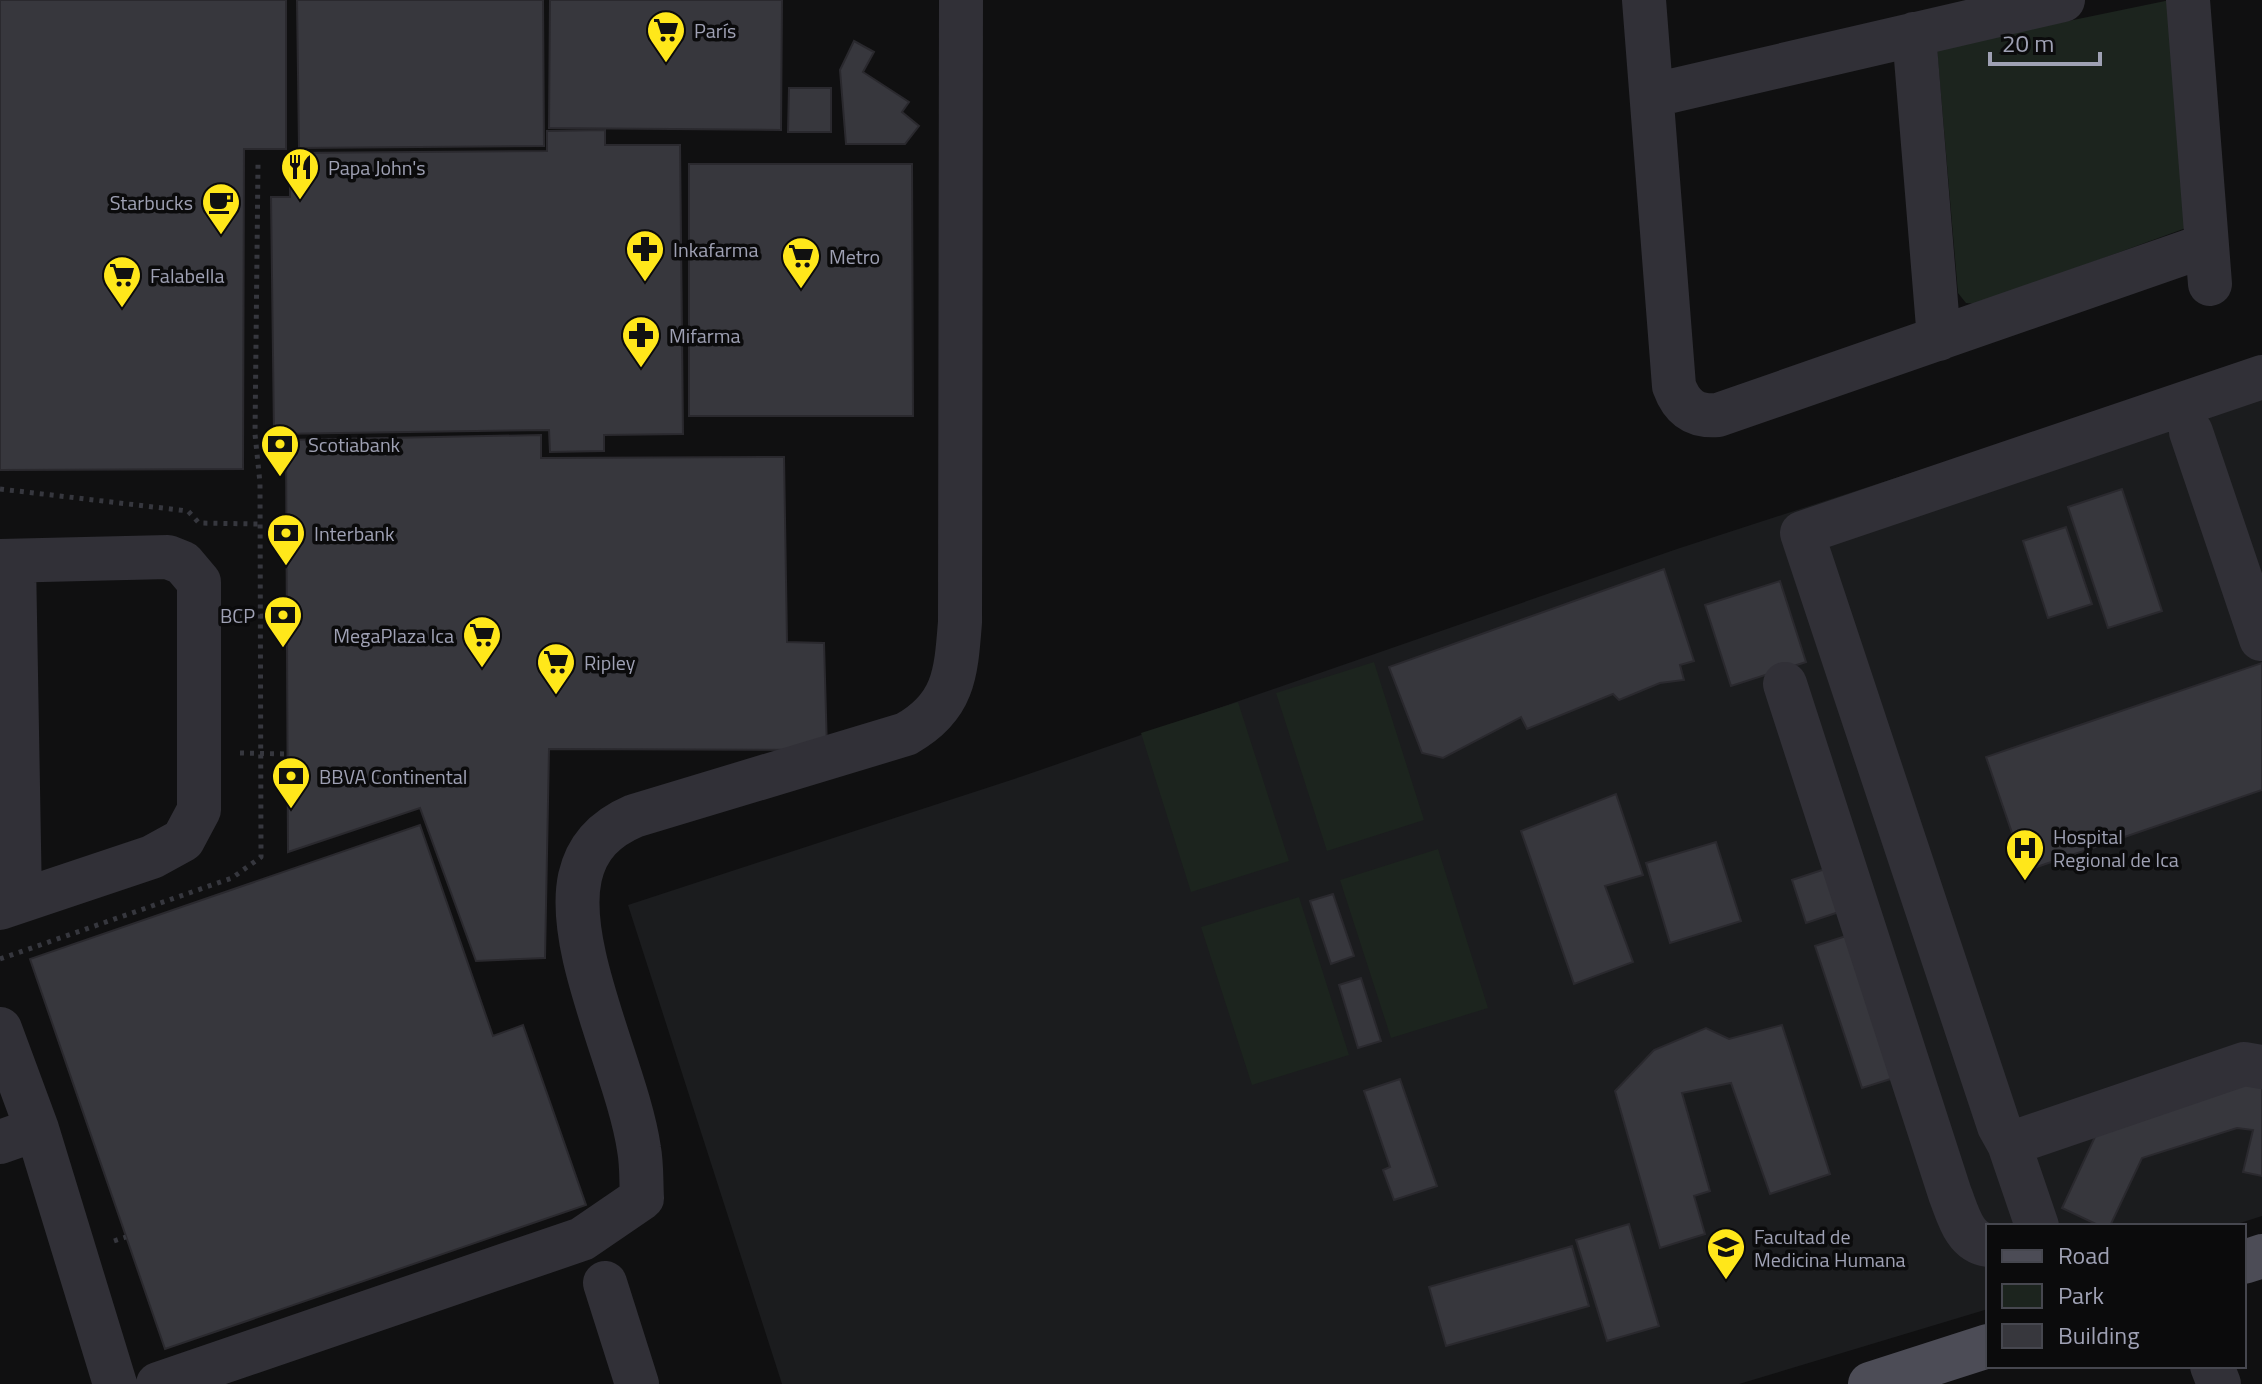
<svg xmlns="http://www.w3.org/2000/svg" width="2262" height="1384" viewBox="0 0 2262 1384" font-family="'Titillium Web',sans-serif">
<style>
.built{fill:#1b1c1e}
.green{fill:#1c241e}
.building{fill:#37373d;stroke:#2a292e;stroke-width:2}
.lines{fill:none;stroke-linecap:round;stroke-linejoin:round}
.path{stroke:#36373e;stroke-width:5;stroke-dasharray:4 6;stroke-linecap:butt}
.minor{stroke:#313037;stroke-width:44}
.major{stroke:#4c4c56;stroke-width:44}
.labels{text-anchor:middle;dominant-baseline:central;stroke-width:7;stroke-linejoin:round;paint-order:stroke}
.poi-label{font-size:20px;fill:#9fa1b4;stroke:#0b0b0c;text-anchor:start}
</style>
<rect width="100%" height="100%" fill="#101011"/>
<path class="built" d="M2262,359V1216L2231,1226H1988V1309L1739,1384H782L628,905L1023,776L1677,549Z"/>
<path class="green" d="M2170,0L2197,224L1977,304L1966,303L1958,293L1937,48Z
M1374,662L1424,820L1327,851L1276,693Z
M1238,702L1289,861L1191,892L1141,733Z
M1438,849L1488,1008L1391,1038L1340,880Z
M1299,897L1349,1055L1252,1085L1201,927Z"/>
<path class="building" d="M0,0H286V149H244L243,469L0,470Z
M297,0H543L544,146L299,148Z
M550,0H782L781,130L549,128Z
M854,41L874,52L863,72L909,102L902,112L919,126L905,144H846L840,70Z
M789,88H831V132H788Z
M605,130V145H680L683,434L604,435V451L550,452L549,430L274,434L271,197H290V153L547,151V131Z
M689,164H912L913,416H689Z
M541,435V458L784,457L787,642L824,643L827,750L549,749L545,958L476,961L420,808L288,852L286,440Z
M2122,489L2162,611L2108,628L2068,507Z
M2066,527L2092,604L2048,618L2023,541Z
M1664,569L1694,661L1680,665L1684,680L1660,683L1619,700L1613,694L1527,729L1521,717L1443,758L1422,753L1389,667Z
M1780,581L1806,662L1731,686L1705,605Z
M2262,663V790L2025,871L1986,757Z
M1616,794L1643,875L1605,886L1633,962L1574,984L1521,831Z
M420,825L493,1036L523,1025L586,1205L165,1349L30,959Z
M1716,842L1741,921L1670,943L1646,863Z
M1828,868L1842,911L1806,923L1792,880Z
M1333,894L1354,956L1331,964L1310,901Z
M1849,935L1897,1077L1862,1088L1815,946Z
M1361,978L1381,1041L1358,1048L1339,985Z
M1782,1025L1830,1174L1770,1194L1731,1083L1682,1093L1710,1191L1694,1196L1705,1234L1660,1248L1615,1091L1654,1050L1706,1028L1729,1039Z
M1400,1079L1437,1186L1394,1200L1383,1170L1390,1167L1364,1091Z
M2232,1082L2262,1087V1176L2243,1172L2253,1130L2237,1128L2142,1158L2110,1226H2100L2062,1208L2100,1126Z
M1629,1224L1659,1326L1607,1341L1576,1240Z
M1572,1246L1589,1306L1446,1346L1429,1287Z"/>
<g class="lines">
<path class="path" d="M0,489L188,511L199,523L259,524
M240,617L287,615
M240,753L288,754
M0,959L232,878L261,857L260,483L255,434L258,164
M114,1241L126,1237"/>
<path class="minor" d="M1644,0L1674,386C1682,408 1695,417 1718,415L2207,245
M2188,0L2210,284
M1914,34L1939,339
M1654,95L2063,0
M2191,432L2261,639
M0,561L168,557L183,563L199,582V810L183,840L152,857L0,908
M14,561L20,901
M1785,684L1950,1194C1958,1214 1964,1242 1988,1245
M0,1029L37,1129L115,1384
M0,1142L37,1129
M2009,1144L2244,1064L2262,1067
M2037,1226L2009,1144L1999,1126L1802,533L2262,377
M605,1283L637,1384
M2212,1366L2219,1384
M158,1384L582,1239L642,1198C641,1182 642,1165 639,1149C628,1072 564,950 580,877C587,846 606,828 634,816L906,734C954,707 956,674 960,622L961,0"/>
<path class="major" d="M2244,1262L2262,1256
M1870,1384L1988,1346"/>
</g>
<defs>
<g id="supermarket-pin" transform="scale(2)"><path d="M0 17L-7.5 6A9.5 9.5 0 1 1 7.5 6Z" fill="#ffe71a" stroke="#0b0b0c"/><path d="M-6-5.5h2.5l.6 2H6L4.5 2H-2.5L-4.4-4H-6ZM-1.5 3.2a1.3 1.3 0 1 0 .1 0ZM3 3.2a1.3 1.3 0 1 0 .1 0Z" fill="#111"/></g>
<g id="restaurant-pin" transform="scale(2)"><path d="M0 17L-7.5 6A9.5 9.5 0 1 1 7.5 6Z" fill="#ffe71a" stroke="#0b0b0c"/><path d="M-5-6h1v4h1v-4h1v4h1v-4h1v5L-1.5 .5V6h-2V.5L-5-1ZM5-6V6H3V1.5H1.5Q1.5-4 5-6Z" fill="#111"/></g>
<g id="cafe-pin" transform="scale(2)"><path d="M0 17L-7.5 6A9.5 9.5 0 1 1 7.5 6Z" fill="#ffe71a" stroke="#0b0b0c"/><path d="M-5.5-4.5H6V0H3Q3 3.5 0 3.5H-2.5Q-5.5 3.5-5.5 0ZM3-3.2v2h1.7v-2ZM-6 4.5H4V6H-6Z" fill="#111"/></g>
<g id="pharmacy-pin" transform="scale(2)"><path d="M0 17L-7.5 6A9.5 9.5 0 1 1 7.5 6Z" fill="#ffe71a" stroke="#0b0b0c"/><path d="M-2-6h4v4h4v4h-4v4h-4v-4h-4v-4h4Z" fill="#111"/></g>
<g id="bank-pin" transform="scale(2)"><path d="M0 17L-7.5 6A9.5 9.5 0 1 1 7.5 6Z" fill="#ffe71a" stroke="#0b0b0c"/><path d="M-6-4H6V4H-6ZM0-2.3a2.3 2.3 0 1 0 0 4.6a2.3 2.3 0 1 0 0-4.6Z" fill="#111"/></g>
<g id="hospital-pin" transform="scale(2)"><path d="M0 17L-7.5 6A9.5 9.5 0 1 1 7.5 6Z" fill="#ffe71a" stroke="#0b0b0c"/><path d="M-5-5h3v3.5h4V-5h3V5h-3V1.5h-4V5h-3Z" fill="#111"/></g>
<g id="school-pin" transform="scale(2)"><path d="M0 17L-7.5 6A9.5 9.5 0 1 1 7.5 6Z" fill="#ffe71a" stroke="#0b0b0c"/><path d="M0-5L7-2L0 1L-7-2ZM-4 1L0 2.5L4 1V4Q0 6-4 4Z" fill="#111"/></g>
</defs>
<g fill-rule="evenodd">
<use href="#supermarket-pin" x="666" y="30"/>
<use href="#restaurant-pin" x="300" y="167"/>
<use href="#cafe-pin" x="221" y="202"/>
<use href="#pharmacy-pin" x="645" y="249"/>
<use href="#supermarket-pin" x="801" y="256"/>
<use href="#supermarket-pin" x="122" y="275"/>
<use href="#pharmacy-pin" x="641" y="335"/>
<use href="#bank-pin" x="280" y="444"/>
<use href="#bank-pin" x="286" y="533"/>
<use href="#bank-pin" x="283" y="615"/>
<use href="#supermarket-pin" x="482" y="635"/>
<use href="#supermarket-pin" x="556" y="662"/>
<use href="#bank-pin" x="291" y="776"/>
<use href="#hospital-pin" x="2025" y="848"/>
<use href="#school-pin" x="1726" y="1247"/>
</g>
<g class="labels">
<g class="poi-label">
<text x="694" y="30">París</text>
<text x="328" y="167">Papa John's</text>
<text x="193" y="202" text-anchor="end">Starbucks</text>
<text x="673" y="249">Inkafarma</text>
<text x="829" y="256">Metro</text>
<text x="150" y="275">Falabella</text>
<text x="669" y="335">Mifarma</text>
<text x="308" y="444">Scotiabank</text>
<text x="314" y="533">Interbank</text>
<text x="255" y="615" text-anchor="end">BCP</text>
<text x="454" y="635" text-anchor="end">MegaPlaza Ica</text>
<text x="584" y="662">Ripley</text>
<text x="319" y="776">BBVA Continental</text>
<text x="2053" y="836">Hospital<tspan x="2053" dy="23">Regional de Ica</tspan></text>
<text x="1754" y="1236">Facultad de<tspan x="1754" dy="23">Medicina Humana</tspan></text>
</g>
</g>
<rect x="1986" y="1224" width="260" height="144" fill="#0b0b0c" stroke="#46474f" stroke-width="2"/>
<rect x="2002" y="1250" width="40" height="12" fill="#4c4c56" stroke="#46474f" stroke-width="2"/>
<text x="2058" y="1264" font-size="24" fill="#9fa1b4">Road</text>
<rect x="2002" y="1284" width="40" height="24" fill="#1c241e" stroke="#46474f" stroke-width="2"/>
<text x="2058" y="1304" font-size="24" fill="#9fa1b4">Park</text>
<rect x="2002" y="1324" width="40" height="24" fill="#37373d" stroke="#46474f" stroke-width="2"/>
<text x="2058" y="1344" font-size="24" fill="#9fa1b4">Building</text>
<path d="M1990 52v12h110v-12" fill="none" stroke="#9fa1b4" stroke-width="4"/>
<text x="2002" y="52" font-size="24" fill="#9fa1b4" stroke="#0b0b0c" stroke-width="6" paint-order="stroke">20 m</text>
</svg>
